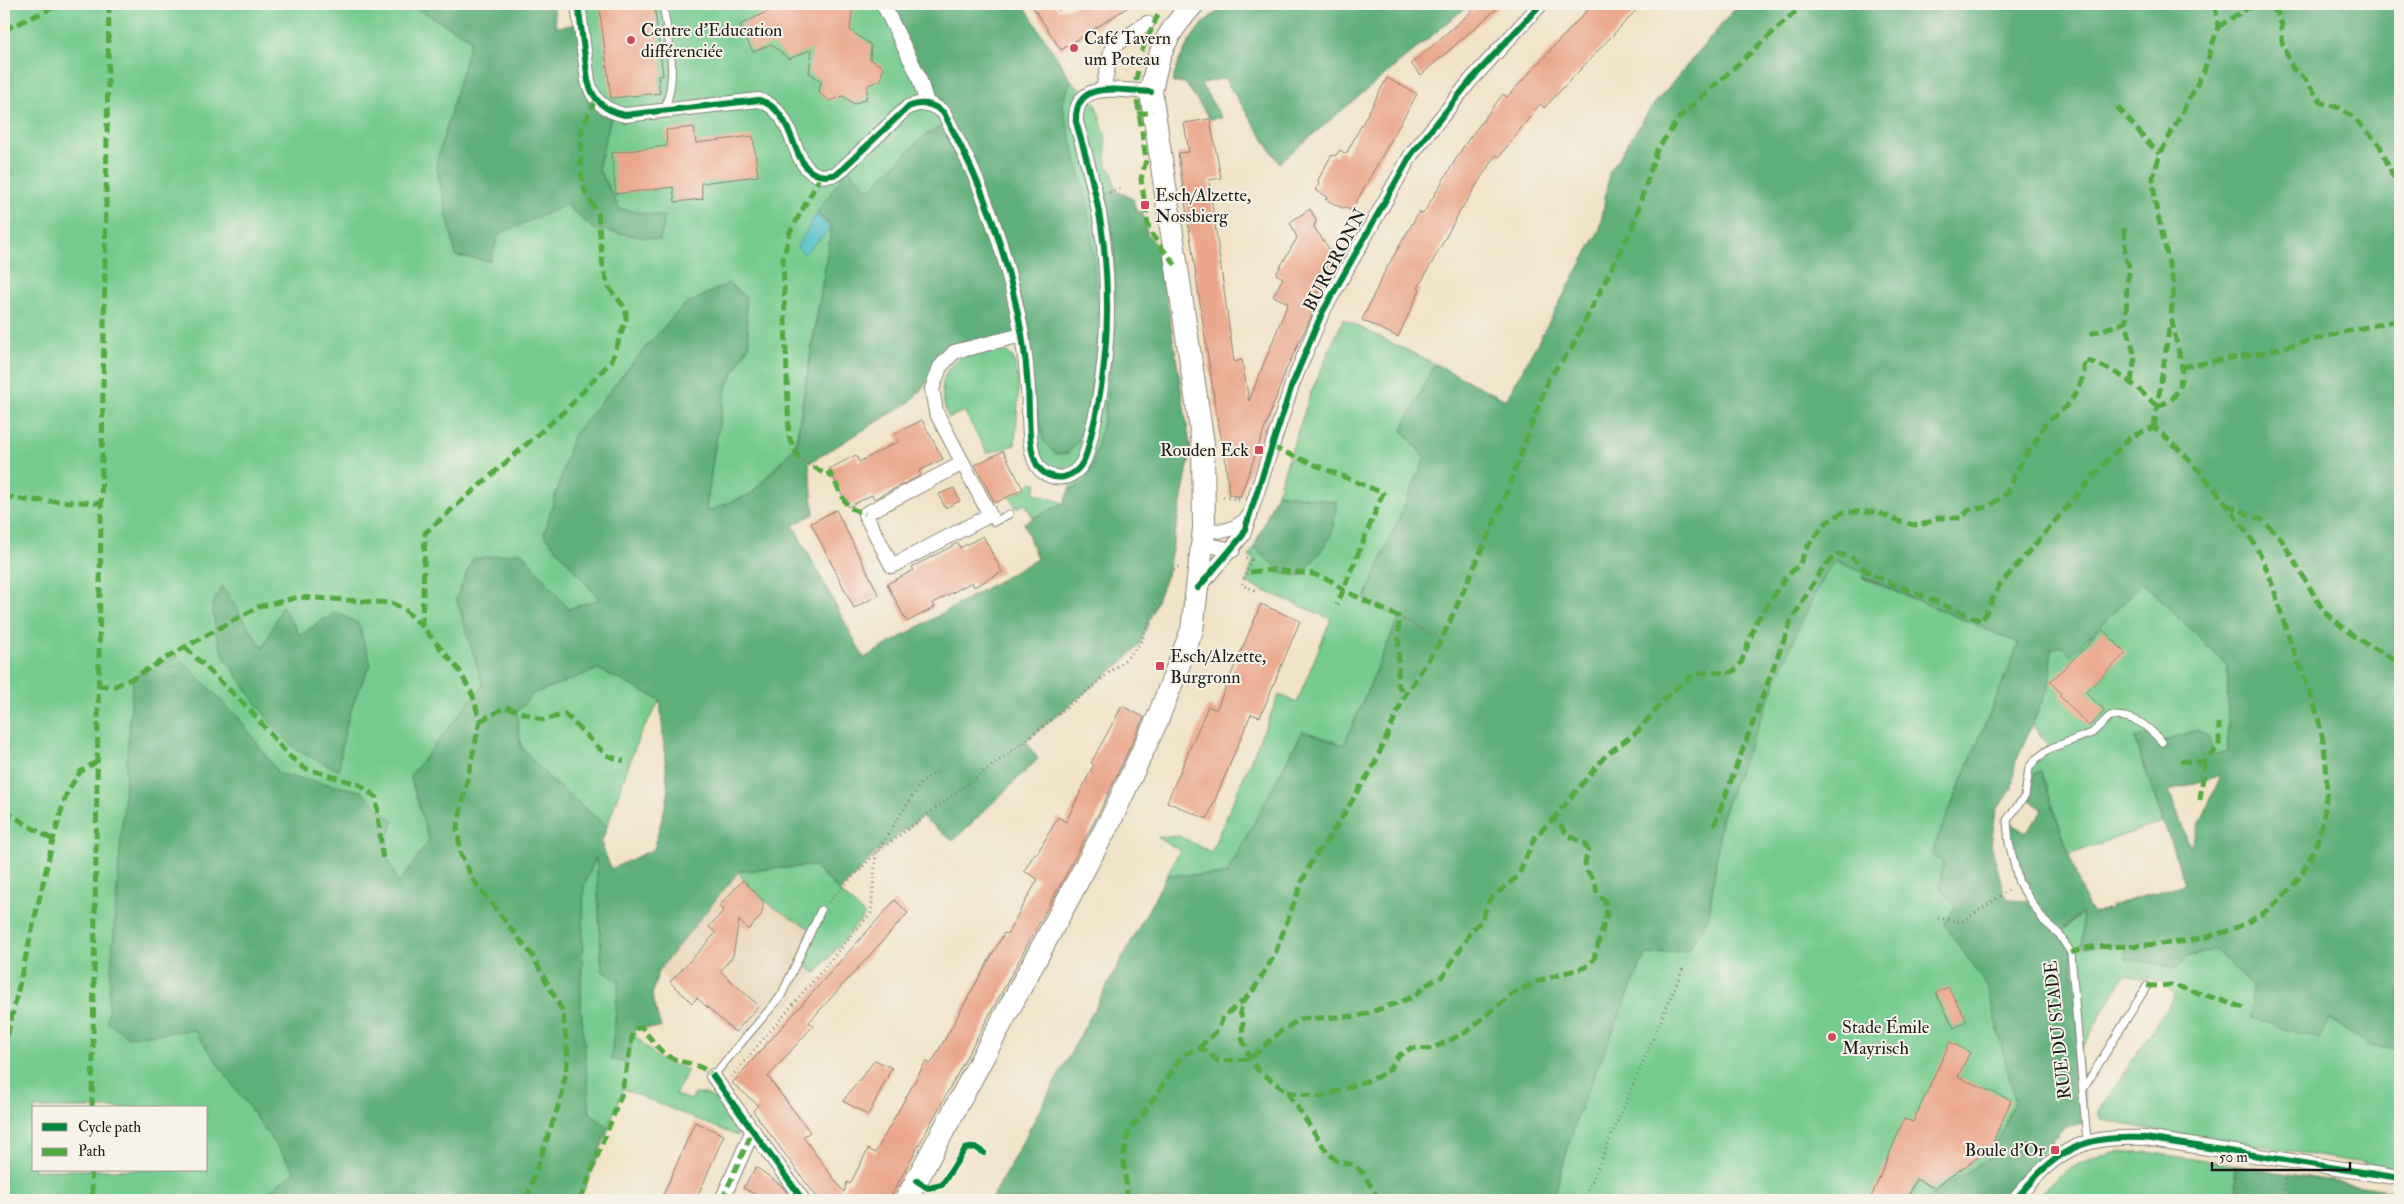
<svg xmlns="http://www.w3.org/2000/svg" width="2404" height="1204" viewBox="0 0 2404 1204" font-family="'IM FELL Double Pica',serif">
<style>
.built{fill:#e7d4b7}
.green{fill:#74cb8f;stroke:#487456;fill-rule:evenodd}
.forest{fill:#5faf7a;stroke:#3e664b;fill-rule:evenodd}
.water{fill:#56c3cc;stroke:#397074}
.building{fill:#eba78e}
.lines{fill:none;stroke-linecap:round;stroke-linejoin:round}
.service-casing{stroke:#868072;stroke-width:9}
.minor-casing{stroke:#868072;stroke-width:16}
.primary-casing{stroke:#868072;stroke-width:24}
.path{stroke:#868072;stroke-width:3;stroke-dasharray:1 4;stroke-linecap:butt}
.service{stroke:#fff;stroke-width:7}
.minor{stroke:#fff;stroke-width:14}
.primary{stroke:#fff;stroke-width:22}
.quiet{stroke:#52a943;stroke-width:5;stroke-dasharray:10 5;stroke-linecap:butt}
.cycleway-casing{stroke:#f7f3e8;stroke-width:9}
.cycleway{stroke:#00873e;stroke-width:6}
.poi-dot{fill:#d1495b;stroke:#f7f3e8;stroke-width:2}
.labels{text-anchor:middle;dominant-baseline:central;stroke-width:4;stroke-linejoin:round;paint-order:stroke}
.poi-label{font-size:18px;fill:#1c1c1c;stroke:#f7f3e8;text-anchor:start}
.street-label{font-size:18px;fill:#1c1c1c;stroke:#f7f3e8}
</style>
<rect width="100%" height="100%" fill="#f7f3e8"/>
<filter id="ink" filterUnits="userSpaceOnUse"><feTurbulence type="fractalNoise" baseFrequency=".02" numOctaves="2"/><feDisplacementMap in="SourceGraphic" scale="10" xChannelSelector="R" yChannelSelector="G"/><feConvolveMatrix kernelMatrix="1 2 1 2 8 2 1 2 1" color-interpolation-filters="sRGB"/></filter>
<filter id="wash" filterUnits="userSpaceOnUse"><feTurbulence type="fractalNoise" baseFrequency=".0096" numOctaves="4" result="noise"/><feDisplacementMap in="SourceGraphic" scale="20" xChannelSelector="R" yChannelSelector="G"/><feGaussianBlur stdDeviation="1.12" result="paint"/><feColorMatrix in="noise" values="0 0 0 0 0 0 0 0 0 0 0 0 0 0 0 0 0 1.4 0 .05"/><feComposite in="paint" operator="in"/></filter>
<g filter="url(#wash)">
<rect width="100%" height="100%" fill="#f0e3c8"/>
<path class="built" d="M739,871L840,891L865,915L755,1045L738,1030L735,1032L697,998L692,1003L658,971Z"/>
<path class="green" d="M4,4H553L578,214L660,240L665,217L620,209L598,168L612,113L596,99L578,4H883L949,122L923,137L869,190L848,169L817,214L832,226L795,446L751,494L705,512L714,452L726,387L749,345L745,297L660,700L638,739L597,855L619,981L611,1059L628,1062L633,1033L659,1059L688,1070L675,1095L691,1100L695,1094H706L716,1100L737,1127V1136L623,1089L580,1200H4ZM34,1108H206V1170H34Z
M1071,80L1095,103L1105,134L1107,166L1112,172L1116,191L1105,193L1114,245L1116,328L1104,417L1093,464L1087,480L1077,487L1069,490L1071,476L1037,466L1022,335L1067,125L1062,104Z
M1343,319L1435,364L1402,430L1425,458L1364,599L1399,617L1344,745L1303,731L1226,875H1167L1180,850L1158,838L1159,837L1179,836L1211,852L1279,695L1297,702L1331,619L1246,583L1254,559L1249,557L1254,547L1284,574L1337,502L1277,493L1310,395Z
M999,350C1006,351 1012,353 1014,361C1022,384 1016,421 1015,445L987,453L964,411L949,418C939,399 938,371 960,358C969,352 988,352 999,350Z
M1032,482L1037,484L1034,493L1064,503L1033,518L1026,504L1016,508L1010,497L1027,488Z
M1836,561L1862,572L1863,578L2019,643L1931,854L1943,862L1940,886L1955,906L2041,923L2004,1200H1553L1578,1113L1645,955L1688,950L1709,917L1721,820L1733,785L1799,627L1824,576Z
M2143,582L2228,666V751L2213,755L2162,742L2135,739L2163,822L2069,854L2041,771L2035,774L2029,799L2025,796L2029,768L2051,748L2032,725L2050,682L2051,649L2062,646L2071,655Z
M813,866L865,915L816,973L797,961L812,930C788,915 750,897 739,871Z
M2083,911L2126,946V960L2154,963L2176,968L2188,957L2215,949L2252,987L2329,1018L2371,1046L2400,1049V1169L2148,1129L2102,1120L2099,1116V1111L2175,995L2162,982L2125,975L2081,1049L2059,934Z
M2120,1152H2146L2234,1165L2238,1200H2034C2058,1171 2083,1159 2120,1152Z"/>
<path class="forest" d="M413,4H553L556,27L581,24L588,81L612,113L598,168L620,209L665,217L660,240L594,229L566,205L499,234L490,261L456,256L436,164L471,39L414,7Z
M883,4H1023L1071,80L1062,104L1086,198L1093,247L1098,327L1089,414L1077,443L1068,453L1055,454L1043,440L1021,336L954,352L910,402L809,463L814,514L793,525L864,658L1037,559L1024,523L1064,503L1069,490L1077,487L1087,480L1093,464L1104,417L1116,328L1114,245L1105,193L1116,191L1133,198L1136,212L1142,211L1147,233L1159,250L1191,451L1167,575L1140,644L1126,659L1026,741L1038,759L953,841L922,817L876,853L840,891L813,866L739,871L658,971L652,996L661,1028H637L633,1033L628,1062L611,1060L619,981L602,971L596,857L584,886L581,1005L590,1113L609,1128L580,1200H269L270,1190L295,1172L194,1030L128,1037L107,1022L133,678L176,655L238,717L279,774L361,791L393,821L385,853L399,884L429,840L410,776L483,685L456,598L473,559L522,552L568,609L599,599L544,534L573,436L644,349L683,306L729,283L745,297L749,345L726,387L714,452L706,512L751,494L796,446L832,226L817,213L848,168L869,190L923,137L949,122ZM598,669L660,700L668,795L654,849L611,869L601,843L607,826L552,781L521,747L517,712L533,694Z
M1234,4H1470L1279,163L1224,78L1201,84L1222,118L1210,119L1185,83H1173C1176,60 1194,28 1214,14C1220,10 1228,7 1234,4Z
M1739,4H2400V1049L2371,1046L2329,1018L2320,1039L2251,1018L2252,987L2215,949L2188,957L2176,968L2154,963L2126,960V946L2083,947L2082,912L2059,934L2071,953L2086,1122L2064,1128L2004,1200H1924L1989,1158L2015,1101L1987,986L1944,924L1955,906L1940,886L1943,862L1931,854L2019,643L1863,577L1862,572L1836,561L1824,576L1799,627L1733,785L1721,820L1709,917L1688,950L1645,955L1578,1113L1553,1200H991L1167,875H1226L1303,731L1344,745L1399,618L1364,600L1425,458L1402,430L1435,364L1506,400L1600,229L1609,173L1650,109ZM2143,583L2228,666V751L2213,755L2210,737L2197,730L2162,742L2148,734L2135,739L2185,884L2110,906L2111,908L2095,913L2087,907L2041,771L2035,773L2029,799L2043,810L2025,833L2011,822C2008,851 2015,876 2030,901L2009,900L2004,893L1991,844L1996,811L2012,789L2015,764L2050,682L2051,649L2062,646L2071,655ZM2221,775L2190,847L2169,791Z
M1277,493L1337,502L1331,537L1302,576L1284,574L1254,547Z
M222,586L263,649L282,606L300,635L336,612L358,623L371,664C352,701 343,728 339,770L318,761L295,749L271,724L225,658L216,634L212,605Z
M2234,1165L2400,1192V1200H2238Z"/>
<path class="water" d="M816,215L831,228L804,254L797,247Z"/>
<g id="blocks">
<path class="building" d="M599,4H654L663,75L658,76L660,93L611,98Z
M783,4H853L850,30L871,45L870,59L883,67L881,80L868,85L866,99L854,104L843,96L830,101L819,93L821,81L809,73L812,49L789,59L771,44L753,52L740,25Z
M1031,4H1054L1058,10L1070,8L1077,4H1133L1061,50Z
M1480,4H1502L1421,75L1411,64Z
M1593,4H1642L1544,108L1540,104L1499,157L1496,154L1459,213L1418,288L1420,290L1398,337L1362,320L1385,271L1419,212L1423,214L1465,144L1503,94L1507,97Z
M1387,78L1417,94L1351,211L1346,207L1342,208L1325,199L1328,197L1315,190L1319,185L1318,180L1331,156L1336,155L1340,150L1346,154Z
M1210,119L1221,178L1209,180L1211,196L1234,362L1242,360L1249,401L1288,303L1273,296L1283,278L1276,274L1297,238L1290,222L1310,209L1316,220L1314,227L1336,259L1316,295L1320,298L1286,370L1240,497L1229,495L1225,456L1216,412L1178,153L1189,152L1184,123Z
M694,127L696,143L753,136L758,176L701,183L703,199L675,202L673,187L616,194L611,153L667,146L666,130Z
M922,420L943,459L919,471L921,475L874,499L872,495L848,507L829,469L856,455L859,462L899,441L895,434Z
M1003,451L1023,489L995,503L975,465Z
M954,488L960,501L945,508L939,494Z
M836,510L879,595L854,608L811,523Z
M983,536L1002,572L974,587L972,582L933,603L935,607L907,622L887,584L914,570L912,567L958,543L960,548Z
M1261,604L1300,621L1260,717L1251,714L1207,819L1167,802L1208,706L1216,710Z
M2103,630L2126,653L2086,692L2105,711L2089,726L2059,695L2061,693L2050,682Z
M1122,706L1144,717L1100,811L889,1200H819L753,1111L758,1105L732,1083L895,900L908,913L809,1022L813,1026L768,1077L810,1132L803,1137L844,1192L847,1182L850,1184L868,1149L875,1153L926,1061L931,1064L1004,933L1007,934L1038,879L1024,871L1035,853L1037,854L1058,817L1066,822L1094,764L1091,763Z
M743,880L763,900V908L761,916L748,930L739,920L733,956L720,971L759,1006L735,1032L697,998L692,1003L670,982L716,933L709,927L724,910L719,906Z
M1948,987L1967,1021L1954,1028L1936,993Z
M1950,1042L1970,1052L1958,1077L2011,1100L1990,1149L1934,1188L1916,1179L1907,1200H1870L1904,1119L1913,1122Z
M875,1060L892,1068L868,1115L843,1101Z
M695,1122L724,1135L696,1200H661Z
M756,1167L782,1186L792,1200H756L758,1196L743,1188Z"/>
</g>
</g>
<g filter="url(#ink)">
<use href="#blocks" fill-opacity="0" stroke="#868072" stroke-width="1"/>
<g class="lines">
<g class="service-casing">
<path id="service" d="M663,4C668,41 679,74 664,110
M990,515L994,522L1009,514
M713,1076L781,996L821,910
M2084,1088L2147,986
M2087,1141L2071,953L2059,934L2044,921L2019,883L2009,843L2007,820L2025,796L2029,768L2036,759L2051,748L2092,733L2110,716C2134,715 2146,724 2162,742"/>
</g>
<g class="minor-casing">
<path id="minor" d="M578,4L588,81C593,101 605,111 625,115L759,100C804,113 785,188 837,174L908,107C922,101 932,103 944,113C954,133 964,152 973,172C996,223 1012,280 1022,335C1025,353 1027,371 1028,389C1030,409 1027,449 1037,465C1042,474 1054,479 1064,477C1085,472 1088,450 1092,431C1111,358 1112,268 1095,193C1090,170 1083,146 1076,122C1074,78 1121,91 1151,92
M883,4L918,75L927,103
M1103,90L1112,47L1147,23
M963,463L865,514L892,566L990,515L936,412L932,389L940,367L954,352L1022,335
M1204,529C1226,533 1233,531 1250,516
M1203,544L1233,550
M1198,588L1243,535L1292,385L1322,313L1411,155L1471,80L1541,4
M713,1076L803,1200
M722,1200L753,1130
M2015,1200C2056,1151 2079,1135 2145,1138L2400,1178"/>
</g>
<g class="primary-casing">
<path id="primary" d="M906,1200L1112,817L1158,718L1192,630L1204,529L1203,444L1151,92C1158,52 1165,35 1193,4"/>
</g>
<path class="path" d="M1109,192L1121,189
M799,459L814,467
M1223,497L1239,500
M1246,558L1251,560L1242,585L1256,591
M1399,617L1442,639
M828,902L876,853L921,783L940,769
M1938,918L1962,922L2010,889
M2066,927L2087,907L2095,913L2111,908
M731,1077L871,913L876,853L1025,741L1126,659L1140,644L1167,575L1177,567H1181
M2234,1167L2238,1198L2255,1200
M1584,1200L1684,966
M2283,1200L2286,1176"/>
<use href="#service" class="service"/>
<use href="#minor" class="minor"/>
<use href="#primary" class="primary"/>
<path class="quiet" d="M546,4L553,6L572,4
M1158,15L1142,50L1135,85L1146,160L1141,179L1149,231L1177,267
M2218,27L2248,8L2267,7L2277,12L2282,25V42L2293,69L2305,79L2322,103L2340,108L2352,116L2379,144L2394,178L2400,187
M4,30L61,4
M2117,107C2132,122 2144,140 2160,154
M1138,114L1153,112
M2124,228L2126,259L2130,269L2127,282L2126,322
M2090,334L2126,322L2135,357L2131,381
M2182,367L2265,352L2352,330L2400,320
M2158,407L2172,399L2180,388L2182,367L2171,317L2174,285L2155,203L2153,177L2160,154L2204,71L2218,27L2215,4
M2154,427L2170,323
M1272,447L1383,493L1337,605
M799,459L789,437L783,259L790,232L821,176
M814,467L826,475L830,473L848,507L865,514
M4,496L26,500L101,503
M2227,505L2262,520L2280,537L2324,612L2355,637L2400,663
M1250,572L1272,570L1313,574L1330,580L1343,590L1399,617L1398,685L1405,695
M422,626L425,533L567,409L612,360L626,319V309L609,288L603,268L598,214L585,191L581,171V130L596,99
M185,647L250,710L288,755L304,768L360,785L376,797L383,862
M98,686H115L133,678L185,647L258,607L299,597L392,603L406,611L422,626L459,670L473,696L480,721L457,828L461,855L474,881L532,955L563,1012L568,1058L562,1095L526,1200
M480,721L506,707L543,720L565,714L606,755L624,761
M2180,761L2205,762
M2200,800L2205,762L2219,746V723
M4,811L53,840
M1714,826L1791,621L1820,572L1836,554L1850,556L1870,574L1982,621L1999,586L2112,455L2132,436L2154,427
M2071,953C2089,944 2107,947 2126,946C2170,944 2217,941 2255,918C2321,880 2337,801 2321,731C2315,701 2301,670 2290,641C2279,609 2271,571 2253,542C2226,501 2192,458 2154,427
M2147,986L2174,985L2248,1009
M1199,1048L1218,1030L1223,1017L1244,1000
M4,1050L53,840L67,792L80,772L96,762
M1287,1092L1321,1097L1375,1078L1389,1070L1398,1056L1411,1048L1432,1049L1466,1032L1512,994L1541,980L1586,967L1594,959L1607,913L1605,901L1597,893L1595,882L1587,871L1585,863L1588,851L1585,844L1568,835L1554,818L1606,755L1638,731L1670,693L1692,676L1710,671L1725,674L1734,671L1741,663L1757,620L1787,576L1799,565L1808,546L1826,523L1843,512H1877L1901,522L1919,526L1938,518H1961L1969,510L1988,507L2007,493L2022,460L2035,443L2045,424L2066,407L2076,393L2084,375V360C2119,370 2132,383 2158,407
M92,1108L109,4
M91,1170L93,1200
M580,1200L621,1096L633,1033L637,1028H642C651,1038 658,1051 670,1057C686,1065 699,1062 713,1076
M722,1200L753,1130
M1128,1200L1123,1157L1129,1129L1144,1113L1183,1055L1199,1048L1206,1051L1218,1061L1250,1059L1280,1032L1300,1019L1359,1016L1414,997L1426,985L1443,976L1472,930L1482,920L1489,900L1518,876L1535,837L1554,818
M1379,1200L1363,1173L1354,1165L1337,1161L1327,1152L1287,1092L1259,1071L1250,1059L1242,1038L1243,1020L1240,1012L1244,1000L1254,989L1274,956L1302,882L1313,858L1331,835L1374,765L1405,695L1442,639L1504,500L1549,377L1571,349L1632,228L1657,150L1680,117L1804,4"/>
<g class="cycleway-casing">
<path id="cycleway" d="M578,4L588,81C593,101 605,111 625,115L759,100C804,113 785,188 837,174L908,107C922,101 932,103 944,113C954,133 964,152 973,172C996,223 1012,280 1022,335C1025,353 1027,371 1028,389C1030,409 1027,449 1037,465C1042,474 1054,479 1064,477C1085,472 1088,450 1092,431C1111,358 1112,268 1095,193C1090,170 1083,146 1076,122C1074,78 1121,91 1151,92
M1198,588L1243,535L1292,385L1322,313L1411,155L1471,80L1541,4
M713,1076L803,1200
M917,1181L928,1188L942,1185L965,1149L975,1147L984,1153
M2015,1200C2056,1151 2079,1135 2145,1138L2400,1178"/>
</g>
<use href="#cycleway" class="cycleway"/>
</g>
</g>
<g class="poi-dot">
<circle cx="631" cy="40" r="5"/>
<circle cx="1074" cy="48" r="5"/>
<rect x="1140" y="200" width="10" height="10" rx="2.5"/>
<rect x="1254" y="445" width="10" height="10" rx="2.5"/>
<rect x="1155" y="661" width="10" height="10" rx="2.5"/>
<circle cx="1832" cy="1037" r="5"/>
<rect x="2050" y="1145" width="10" height="10" rx="2.5"/>
</g>
<g class="labels">
<g class="poi-label">
<text x="641" y="30">Centre d'Education<tspan x="641" dy="21">différenciée</tspan></text>
<text x="1084" y="38">Café Tavern<tspan x="1084" dy="21">um Poteau</tspan></text>
<text x="1155" y="195">Esch/Alzette,<tspan x="1155" dy="21">Nossbierg</tspan></text>
<text x="1249" y="450" text-anchor="end">Rouden Eck</text>
<text x="1170" y="656">Esch/Alzette,<tspan x="1170" dy="21">Burgronn</tspan></text>
<text x="1842" y="1027">Stade Émile<tspan x="1842" dy="21">Mayrisch</tspan></text>
<text x="2045" y="1150" text-anchor="end">Boule d'Or</text>
</g>
<g class="street-label">
<text transform="translate(1335 260) rotate(-62)">BURGRONN</text>
<text transform="translate(2058 1030) rotate(-96)">RUE DU STADE</text>
</g>
</g>
<rect width="2404" height="1204" fill="none" stroke="#f7f3e8" stroke-width="20"/>
<rect x="32" y="1106" width="175" height="65" fill="#f7f3e8" stroke="#9f9d96"/>
<rect x="42" y="1123" width="25" height="8" fill="#00873e" stroke="#9f9d96"/>
<text x="78" y="1132" font-size="15" fill="#1c1c1c">Cycle path</text>
<rect x="42" y="1148" width="25" height="8" fill="#52a943" stroke="#9f9d96"/>
<text x="78" y="1156" font-size="15" fill="#1c1c1c">Path</text>
<path d="M2212 1162v8h138v-8" fill="none" stroke="#1c1c1c" stroke-width="2.5"/>
<text x="2219" y="1162" font-size="15" fill="#1c1c1c" stroke="#f7f3e8" stroke-width="4" paint-order="stroke">50 m</text>
</svg>
